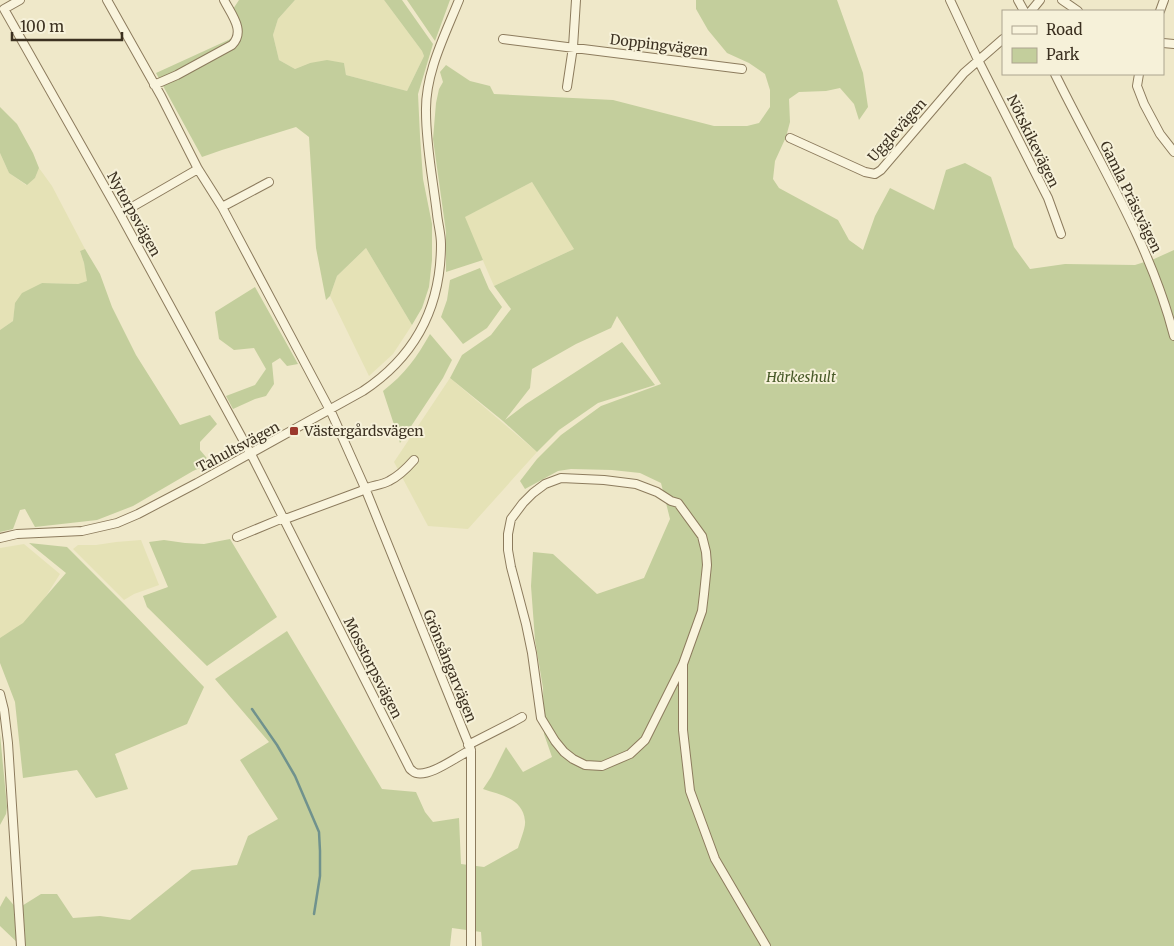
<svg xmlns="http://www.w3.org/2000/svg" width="1174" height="946" viewBox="0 0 1174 946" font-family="Merriweather,serif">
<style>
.farmland{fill:#e5e2b6}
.green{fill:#c3ce9c}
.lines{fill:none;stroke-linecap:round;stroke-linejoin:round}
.stream{stroke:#70928d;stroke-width:2.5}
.minor-casing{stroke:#8c7b5d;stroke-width:10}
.minor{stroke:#f9f4dd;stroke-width:8}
.poi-dot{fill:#9b382c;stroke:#f6f1d9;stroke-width:2}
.labels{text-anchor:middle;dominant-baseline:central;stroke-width:4;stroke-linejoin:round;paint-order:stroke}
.street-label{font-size:14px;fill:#3c3121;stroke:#f6f1d9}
.park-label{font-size:14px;font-style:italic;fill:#475927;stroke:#f6f1d9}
.poi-label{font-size:14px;fill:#3c3121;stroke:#f6f1d9;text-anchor:start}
</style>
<rect width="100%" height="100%" fill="#efe8c9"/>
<path class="farmland" d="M295,0H384L422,51L424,56L407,91L346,75L344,63H310L295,69L279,60L273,35L278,19Z
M0,153L9,173L26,185L35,178L39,168L52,186L85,249L80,251L84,263L88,281L78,284L42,283L15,304L13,321L0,330Z
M532,182L576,248L494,286L464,217Z
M366,248L412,325L393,354L369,376L330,296L337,276Z
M450,378L537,452L468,529L428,526L394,462Z
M141,540L159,585L134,594L124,600L73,549L78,545H96L116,542Z
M24,544L60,574L29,623L0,642V548Z"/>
<path class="green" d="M239,0H295L278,19L273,35L279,60L295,69L310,63L327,60L344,63L346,75L407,91L424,56L422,51L384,0H402L433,44L418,94L420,136L423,179L432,224V260L429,287L422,308L412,325L366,248L337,276L330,296L326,300L316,248L309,137L296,127L222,150L202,157L156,73L237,36L229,15Z
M407,0H450L435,41Z
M696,0H837L863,73L868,107L859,120L854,104L840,88L826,91L799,92L789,99L790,122L786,137L775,161L773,179L779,188L838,220L849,240L863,250L875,216L890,188L934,210L946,170L965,163L991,177L1014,247L1030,269L1065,264L1135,265L1154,259L1174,250V946H482L481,932L452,928L450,946H21L0,926V907L6,896L17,909L41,894H57L73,918L100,916L130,920L192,870L237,865L248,836L278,819L240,760L269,742L215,679L287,631L382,789L416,792L425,812L433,822L459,818L461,864L484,867L518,848C520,841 526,827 525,821C523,798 500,795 483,789L491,777L506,747L523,772L552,757L544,734L543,688L535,640L531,586L533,552L553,554L597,594L644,578L670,519L661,483L640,473L612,470L571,469L558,471L525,489L520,481L537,459L561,435L601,406L661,384L617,316L611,328L576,344L532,369L530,388L505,420L526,404L622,342L655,385L598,403L559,430L537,452L503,421L450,378L462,355L491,335L511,309L494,286L574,249L532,182L465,217L483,260L446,272V232L433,139L436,103L439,89L443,82L440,72L446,65L470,81L490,86L494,94L613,100L714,126H747L759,123L770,107V90L765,74L749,63L727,53L708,30L696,9Z
M0,107L17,124L33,153L39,168L35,178L27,185L9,173L0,153Z
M85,249L100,274L112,307L136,355L180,425L210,415L217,424L200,442V450L211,463L193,471L133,506L97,520L35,527L25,509L20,510L13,529L0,532V330L13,321L15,303L22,293L42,283L78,284L87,281L84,263L80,251Z
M480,268L489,289L502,307L487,328L463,344L441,317L447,300L450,280Z
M255,287L298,364L287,366L280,358L272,363L274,384L266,396L255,399L233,409L226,396L255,385L266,369L254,348L234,350L219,339L215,312Z
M430,334L452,360L443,378L400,443L383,391C405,374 417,357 430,334Z
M230,539L277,617L207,666L147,607L143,596L168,587L149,542L164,540L185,543L204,544Z
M29,543L67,547L125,605L204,687L187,724L115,754L128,789L96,798L77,770L23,778L15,702L0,663V638L23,623L66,573Z
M0,734L7,807L6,814L0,825Z"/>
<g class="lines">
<path class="stream" d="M252,709L277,745L295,776L319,832L320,851V876L314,914"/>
<g class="minor-casing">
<path id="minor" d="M20,0L4,9L120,214L253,458L410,769C413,771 413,772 416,773C431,777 457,756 471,750
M107,0L161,96L198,169L222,207L332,414L365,488L471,750V946
M950,0L978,60L1048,198L1061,234
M1018,0L1024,11
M1062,0L1078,11
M1031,11L1040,0
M1160,11L1164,0
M503,39L742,69
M1163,43L1174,44
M1055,74C1097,160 1150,242 1174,336
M1139,74L1137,86L1144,104L1160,134L1174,152
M154,85L177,75L232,45C246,31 231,14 224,0
M567,87L573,47L576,0
M790,138L865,172L875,174L881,170L964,73L1003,39
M222,207L269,182
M120,214L198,169
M237,537L283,518H288L361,491C369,485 380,486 389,481C399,476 407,468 414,460
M0,538L17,534L82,531L117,523L138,514L197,483L363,391C416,356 441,307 441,244C441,234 438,224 437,214C433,180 426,146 426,112C425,73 445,35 459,0
M683,664L645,740L630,754L602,766L585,765L573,759L564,752L555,741L541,718L532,653L526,624L511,567L508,550V534L511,519L523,503L533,493L545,484L561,478L604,480L636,484L657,492L671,501L678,503L702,536L706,552L707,565L704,594L702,611L683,664V730L690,791L715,859L766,946
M0,694L4,710L8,743L21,946
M468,745L513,722L522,717"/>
</g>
<use href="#minor" class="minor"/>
</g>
<rect class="poi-dot" x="289" y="426" width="10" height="10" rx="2.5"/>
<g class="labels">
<g class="street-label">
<text transform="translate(659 45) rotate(7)">Doppingvägen</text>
<text transform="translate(897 130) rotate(-48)">Ugglevägen</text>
<text transform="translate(1033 141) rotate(64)">Nötskikevägen</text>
<text transform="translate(1131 197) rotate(64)">Gamla Prästvägen</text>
<text transform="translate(134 214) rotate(61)">Nytorpsvägen</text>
<text transform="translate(238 447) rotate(-28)">Tahultsvägen</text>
<text transform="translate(450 666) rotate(68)">Grönsångarvägen</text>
<text transform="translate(373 668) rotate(63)">Mosstorpsvägen</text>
</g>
<g class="park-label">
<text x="801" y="377">Härkeshult</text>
</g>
<g class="poi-label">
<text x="304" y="431">Västergårdsvägen</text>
</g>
</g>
<rect x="1002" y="10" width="162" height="65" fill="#f6f1d9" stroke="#aca48f"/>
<rect x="1012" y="26" width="25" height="8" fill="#f9f4dd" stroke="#aca48f"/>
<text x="1046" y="35" font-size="15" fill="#3c3121">Road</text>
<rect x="1012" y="48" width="25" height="15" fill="#c3ce9c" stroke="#aca48f"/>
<text x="1046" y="60" font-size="15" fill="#3c3121">Park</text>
<path d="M12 32v8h110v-8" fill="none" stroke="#3c3121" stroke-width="2.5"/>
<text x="20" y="32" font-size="15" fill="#3c3121" stroke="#f6f1d9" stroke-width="4" paint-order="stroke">100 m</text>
</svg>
